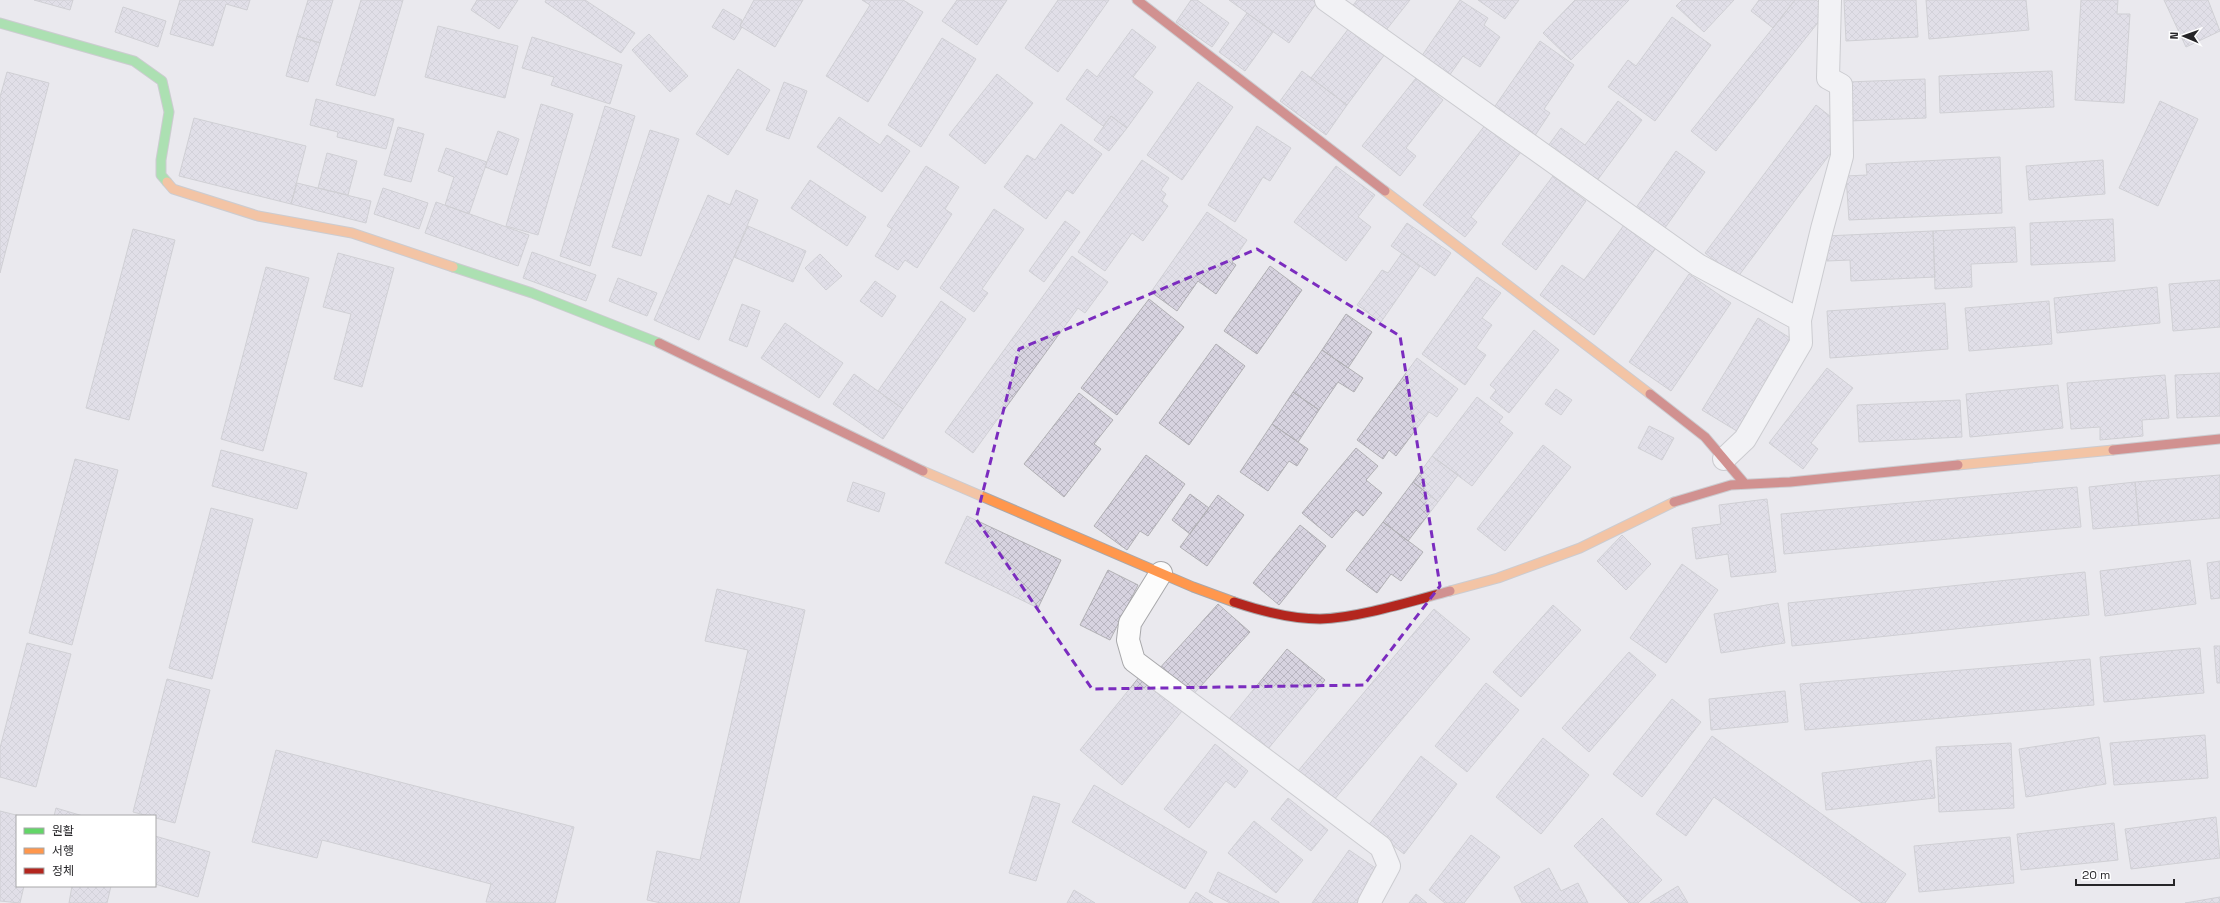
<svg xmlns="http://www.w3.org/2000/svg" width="2220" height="903" viewBox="0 0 2220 903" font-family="'Space Grotesk','Noto Sans KR',sans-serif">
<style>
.building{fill:url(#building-cross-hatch);stroke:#b1b0b4}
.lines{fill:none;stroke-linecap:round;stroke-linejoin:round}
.street-casing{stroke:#a8a8ab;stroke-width:24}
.fast-casing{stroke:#a8a8ab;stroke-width:11}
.slow-casing{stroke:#a8a8ab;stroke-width:11}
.jam-casing{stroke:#a8a8ab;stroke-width:11}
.street{stroke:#fcfcfc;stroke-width:22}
.fast{stroke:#63d668;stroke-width:9}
.slow{stroke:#ff974d;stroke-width:9}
.jam{stroke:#b3261e;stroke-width:9}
.marked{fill:none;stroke:#7b2cbf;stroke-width:3;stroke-dasharray:8 5;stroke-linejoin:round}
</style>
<defs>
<pattern id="building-cross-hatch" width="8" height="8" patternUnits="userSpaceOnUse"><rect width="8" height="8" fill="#d7d3e0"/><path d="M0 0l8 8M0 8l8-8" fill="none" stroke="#b8b5c0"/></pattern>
</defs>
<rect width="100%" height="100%" fill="#eae9ee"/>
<path class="building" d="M34,0H73L70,10Z
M180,0H250L247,10L226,4L213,46L170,34Z
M308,0H333L320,43L297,36Z
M361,0H403L375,96L336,85Z
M477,0H518L499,29L471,10Z
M546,0H585L635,33L621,53L545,2Z
M754,0H803L775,47L740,26Z
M862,0H903L923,12L868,102L826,76L870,5Z
M957,0H1007L977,45L942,21Z
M1058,0H1109L1058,72L1025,48Z
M1191,0H1197L1229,23L1212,47L1176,22Z
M1229,0H1317L1318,1L1289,43Z
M1357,0H1410L1383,34L1351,8Z
M1460,0L1488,18L1484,25L1500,37L1480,67L1463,56L1449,76L1421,57Z
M1478,0H1519L1505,19Z
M1575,0H1629L1571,60L1543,33Z
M1682,0H1734L1704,32L1676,6Z
M1759,0H1795L1773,28L1751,11Z
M1795,0H1816L1828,10L1716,151L1691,131Z
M1844,0H1916L1918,37L1846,41Z
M1926,0H2026L2029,30L1929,39Z
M2081,0H2118L2117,14H2130L2124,103L2075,100Z
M2164,0H2208L2220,31L2186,47Z
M123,7L166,21L158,47L115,32Z
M723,9L742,20L740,26L742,27L734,40L712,27Z
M1247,13L1273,32L1245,71L1219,52Z
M1672,17L1711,45L1655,121L1608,87L1628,60L1636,66Z
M438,26L518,46L505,98L425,77Z
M1349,28L1385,54L1347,105L1311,78Z
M1132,29L1156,47L1133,77L1153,92L1127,128L1111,116L1103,126L1066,99L1087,69L1097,77Z
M649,34L688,76L670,92L632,50Z
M297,36L320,43L308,82L286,76Z
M532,37L622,65L610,104L551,85L554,77L522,68Z
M942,38L976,59L921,147L888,125Z
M1540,41L1574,65L1544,109L1550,113L1534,137L1493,109Z
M738,69L770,90L728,155L696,134Z
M1302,71L1347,105L1326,135L1280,101Z
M2052,71L2054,107L1940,113L1939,76Z
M7,72L49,83L0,273V97Z
M997,74L1033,103L985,164L949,135Z
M1416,78L1443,100L1406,148L1416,156L1400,176L1362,146Z
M1925,79L1926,118L1849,121L1848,82Z
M784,82L807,91L789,139L766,130Z
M1198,82L1233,107L1182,180L1147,155Z
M316,99L394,119L386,149L337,137L338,132L310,125Z
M1618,101L1642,120L1596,182L1548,146L1561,128L1585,145Z
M2160,101L2198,119L2158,206L2119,188Z
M541,104L573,114L538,235L506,226Z
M1816,105L1841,125L1829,141L1836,146L1737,278L1705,253Z
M605,106L635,116L590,266L560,256Z
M1111,116L1127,128L1109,151L1094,140Z
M839,117L880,145L887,135L910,151L882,192L817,147Z
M194,118L306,146L291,204L179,176Z
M1061,124L1102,154L1073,194L1067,190L1046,219L1004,187L1027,155L1035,160Z
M1486,124L1521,152L1471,217L1477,222L1465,237L1423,205Z
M1257,126L1291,148L1270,181L1263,177L1235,222L1208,205Z
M398,127L424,134L411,182L384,175Z
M650,130L679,139L641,256L612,247Z
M498,131L519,139L507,175L485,167Z
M446,148L487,162L469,214L445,205L454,177L438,171Z
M1676,151L1705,172L1662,232L1633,212Z
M327,153L357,161L348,195L318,188Z
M2000,157L2002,213L1849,220L1846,176L1867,175L1866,164Z
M1142,160L1169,178L1161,190L1166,194L1162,201L1168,206L1143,241L1132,233L1105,271L1078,252Z
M2103,160L2105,194L2029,200L2026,166Z
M926,166L959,187L945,209L952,214L917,268L905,260L898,270L875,256L892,229L887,226Z
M1336,166L1375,195L1358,217L1371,227L1346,261L1294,222Z
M1553,176L1586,201L1536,270L1502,244Z
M810,180L866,217L847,246L791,208Z
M297,183L371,201L366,223L291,204Z
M383,188L428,203L419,229L374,214Z
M736,190L758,200L699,340L654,320L708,195L730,205Z
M436,202L529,235L518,266L425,233Z
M994,209L1024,229L982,289L988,293L974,312L940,288Z
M1207,212L1247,240L1232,262L1236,265L1216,294L1198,281L1177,311L1151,292Z
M2113,219L2115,261L2031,265L2030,223Z
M1065,221L1080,232L1044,282L1029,271Z
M1407,223L1451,253L1435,276L1391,246Z
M1624,225L1656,248L1594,335L1540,295L1562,265L1584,280Z
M748,226L806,251L793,282L734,257Z
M2015,227L2017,262L1971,264L1972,287L1935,289L1933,231Z
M133,229L175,240L129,420L86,408Z
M1933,231L1935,277L1851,281L1850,260L1827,261L1826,236Z
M532,252L596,275L586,301L523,278Z
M338,253L394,268L362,387L334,379L351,314L323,307Z
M1402,253L1420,266L1381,322L1357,305L1382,270L1388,273Z
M820,254L842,276L826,290L805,268Z
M1072,256L1108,282L1085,313L1078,308L973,453L945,432Z
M1270,266L1302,290L1257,354L1224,331Z
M266,267L309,278L263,451L221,439Z
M1689,274L1731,303L1671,391L1629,362Z
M1477,277L1501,293L1482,318L1492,325L1476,348L1486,355L1465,385L1422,354Z
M618,278L657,293L647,316L609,301Z
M2220,280V327L2173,331L2169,284Z
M875,281L896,296L882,317L860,301Z
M2157,287L2160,323L2057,333L2054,298Z
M1149,299L1184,327L1117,415L1081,388Z
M941,301L966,319L903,409L878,391Z
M2049,301L2052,344L1969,351L1965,308Z
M1945,303L1948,349L1830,358L1827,311Z
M742,304L760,311L747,347L729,340Z
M1346,314L1372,332L1348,368L1322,350Z
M1758,318L1795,341L1740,433L1702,410Z
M785,323L843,363L819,398L761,358Z
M1534,330L1559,350L1509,413L1490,398L1496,390L1490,385Z
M1216,344L1245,366L1189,445L1159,423Z
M1322,350L1363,378L1354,392L1338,382L1319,410L1293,392Z
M1417,358L1458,389L1437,417L1429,412L1396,456L1389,450L1383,459L1357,440Z
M1827,368L1853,388L1811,443L1818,449L1803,469L1769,443Z
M2220,373V416L2177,418L2175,375Z
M854,374L903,409L883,439L833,404Z
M2165,375L2169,418L2142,420L2143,436L2100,440V427L2071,429L2067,383Z
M2058,385L2063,428L1970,437L1966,394Z
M1556,389L1572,400L1561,415L1545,404Z
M1293,392L1319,410L1298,442L1272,424Z
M1079,393L1113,420L1094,444L1101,449L1064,497L1024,464Z
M1477,397L1503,417L1499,422L1513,433L1472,486L1432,456Z
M1960,400L1962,437L1859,442L1857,405Z
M1272,424L1308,449L1297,466L1289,461L1268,491L1240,472Z
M1649,426L1674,438L1662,460L1638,448Z
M1543,445L1571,467L1505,551L1477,529Z
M1356,448L1378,466L1366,480L1382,493L1363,516L1356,510L1332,538L1302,513Z
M221,450L307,473L297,509L212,486Z
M1146,455L1185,484L1148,536L1140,531L1127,550L1094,526Z
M1432,456L1458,475L1438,502L1413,482Z
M75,459L118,470L72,645L29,633Z
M2220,475V518L2139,525L2135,482Z
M853,482L885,493L879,512L847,501Z
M1413,482L1438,502L1408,541L1383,522Z
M2135,482L2139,525L2093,529L2089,487Z
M2077,487L2081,527L1784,554L1781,514Z
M1190,494L1209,508L1190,534L1172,520Z
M1218,495L1244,515L1207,566L1180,547Z
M1767,499L1776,572L1731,577L1728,554L1696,559L1692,528L1721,524L1719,505Z
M211,508L253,519L212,679L169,668Z
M967,516L1061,560L1038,608L945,563Z
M1383,522L1423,552L1401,581L1391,574L1377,593L1346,570Z
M1300,525L1326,546L1279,605L1253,583Z
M1622,535L1651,564L1626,590L1597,561Z
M2190,560L2196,604L2105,616L2100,571Z
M2220,561V598L2211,599L2207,563Z
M1682,564L1718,590L1666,663L1630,638Z
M1108,570L1138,585L1110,640L1080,625Z
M2085,572L2089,615L1792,646L1788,603Z
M717,589L805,610L739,903H661L647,900L657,851L700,860L748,650L705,641Z
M1778,603L1785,643L1721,653L1714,614Z
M1218,604L1250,632L1189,699L1158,670Z
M1553,605L1581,630L1521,697L1493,672Z
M1434,609L1470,639L1333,801L1298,771Z
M27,643L71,654L36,787L0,777V748Z
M2214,646H2220V683H2217Z
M2200,648L2204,693L2104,702L2100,657Z
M1287,649L1325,680L1263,755L1225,724Z
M1629,652L1656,675L1589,752L1562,728Z
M2090,659L2094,705L1805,730L1800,684Z
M1140,676L1182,711L1122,785L1080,750Z
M167,679L210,690L175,823L133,812Z
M1486,683L1519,710L1467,772L1435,746Z
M1785,691L1788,722L1711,730L1709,699Z
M1672,699L1701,722L1642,797L1613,774Z
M2205,735L2208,778L2114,785L2110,743Z
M1712,736L1906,874L1885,903H1862L1714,797L1686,836L1656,814Z
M2099,737L2106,784L2026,797L2019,749Z
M1543,738L1589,775L1541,834L1496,797Z
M2011,743L2014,808L1939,812L1936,747Z
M1215,744L1248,771L1235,788L1226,781L1189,828L1164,809Z
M276,750L574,827L555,903L486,902L491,884L322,840L317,858L252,842Z
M1421,756L1457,784L1404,854L1368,826Z
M1931,760L1935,798L1826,810L1822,773Z
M1094,785L1207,852L1185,889L1072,822Z
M1033,796L1060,804L1036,881L1009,873Z
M1288,798L1328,830L1311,851L1271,819Z
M56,808L83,816H54Z
M0,811L20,816H17V886H24L20,903L0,901Z
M2216,817L2220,858L2131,869L2125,829Z
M1602,818L1662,880L1638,903H1629L1574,846Z
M1254,821L1303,860L1276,893L1228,853Z
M2114,823L2118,860L2021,870L2017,834Z
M1471,835L1500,857L1464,903H1445L1429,890Z
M155,836L210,852L198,897L155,884Z
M2010,837L2014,883L1919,892L1914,846Z
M1349,850L1383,873L1362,903H1312Z
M1549,868L1561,891L1578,883L1588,903H1522L1514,887Z
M1218,872L1279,902V903H1230L1209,892Z
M72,886H111L107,903H69Z
M1678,886L1688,903H1650Z
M1074,890L1095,903H1067Z
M1196,892L1213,903H1189Z
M1416,894L1427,903H1409Z
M2220,897V903H2185Z"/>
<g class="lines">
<g class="street-casing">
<path id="street" d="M1326,0L1698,265L1800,320
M1724,459L1745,439L1801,343L1800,320L1822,229L1842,156L1841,85L1828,78L1830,0
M1161,573L1130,623L1128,640L1134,661L1381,847L1389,866L1369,903"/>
</g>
<g class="fast-casing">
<path id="fast" d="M0,23L134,61L162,81L169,112L161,160V175L167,182
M453,267L532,293L659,343"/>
</g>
<g class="slow-casing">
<path id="slow" d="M167,182L173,189L258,216L352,233L453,267
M1385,191L1650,394
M1958,465L2113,450
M923,471L1193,587L1234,602
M1450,591L1498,578L1580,548L1674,502"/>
</g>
<g class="jam-casing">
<path id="jam" d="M1137,0L1385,191
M659,343L923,471
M1650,394L1705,437L1745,484
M2113,450L2220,439
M1674,502L1731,485L1790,482L1958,465
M1234,602C1261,611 1290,619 1320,619C1358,618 1412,601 1450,591"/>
</g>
<use href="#street" class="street"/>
<use href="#fast" class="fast"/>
<use href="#slow" class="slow"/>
<use href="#jam" class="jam"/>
</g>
<path d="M0 0H2220V903H0ZM1257,249L1400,336L1440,586L1364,685L1092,689L976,519L1019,349Z" fill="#eae9ee" fill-opacity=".55" fill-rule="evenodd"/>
<path class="marked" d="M1257,249L1400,336L1440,586L1364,685L1092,689L976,519L1019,349Z"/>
<rect x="16" y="815" width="140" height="72" fill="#ffffff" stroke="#a8a8a9"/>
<rect x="24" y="828" width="20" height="6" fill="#63d668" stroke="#a8a8a9"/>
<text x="52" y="835" font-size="12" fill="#262528">원활</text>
<rect x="24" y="848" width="20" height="6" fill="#ff974d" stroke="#a8a8a9"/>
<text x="52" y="855" font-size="12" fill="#262528">서행</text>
<rect x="24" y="868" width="20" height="6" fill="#b3261e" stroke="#a8a8a9"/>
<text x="52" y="875" font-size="12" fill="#262528">정체</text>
<g transform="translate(2184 36) rotate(272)" stroke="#ffffff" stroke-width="3" paint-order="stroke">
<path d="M0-3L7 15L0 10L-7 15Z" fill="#262528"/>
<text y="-6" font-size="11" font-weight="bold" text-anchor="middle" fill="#262528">N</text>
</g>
<path d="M2076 879v6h98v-6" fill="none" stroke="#262528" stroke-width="2"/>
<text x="2082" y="879" font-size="12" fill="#262528" stroke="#ffffff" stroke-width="3" paint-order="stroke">20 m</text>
</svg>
